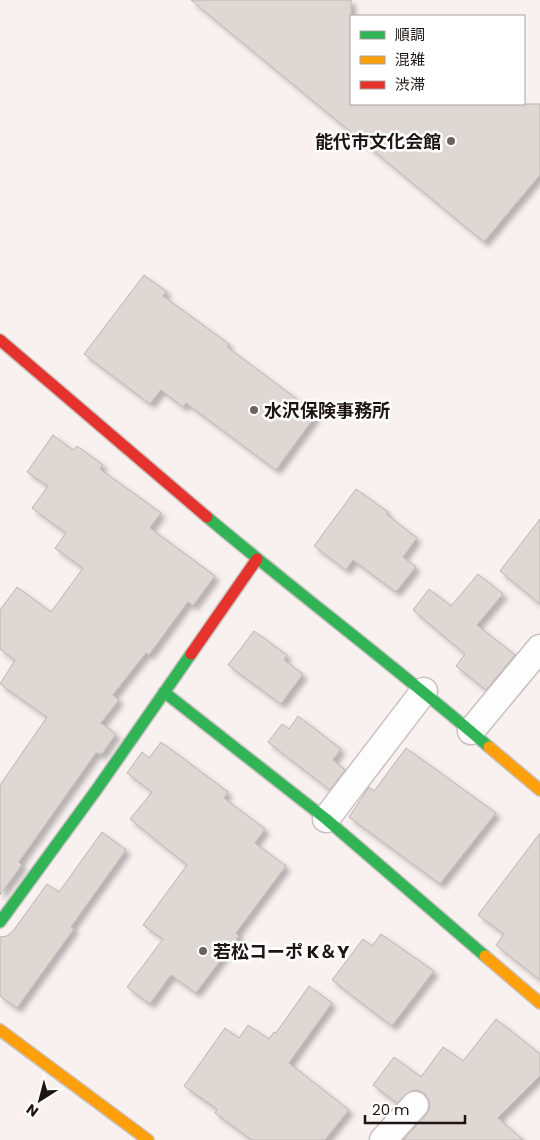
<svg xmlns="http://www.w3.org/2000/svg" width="540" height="1140" viewBox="0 0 540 1140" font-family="Poppins,'Noto Sans JP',sans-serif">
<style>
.building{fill:#dfd7d4;stroke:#bcb4b2;filter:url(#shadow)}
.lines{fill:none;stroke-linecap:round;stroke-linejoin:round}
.street-casing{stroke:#c9c1bf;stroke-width:29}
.fast-casing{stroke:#c9c1bf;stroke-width:14}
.slow-casing{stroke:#c9c1bf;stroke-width:14}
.jam-casing{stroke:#c9c1bf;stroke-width:14}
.street{stroke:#fefdfd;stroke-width:26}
.fast{stroke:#30b455;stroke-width:11}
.slow{stroke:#ff9f0a;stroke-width:11}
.jam{stroke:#e5322d;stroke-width:11}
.poi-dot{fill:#6a6260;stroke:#fff;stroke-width:2}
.labels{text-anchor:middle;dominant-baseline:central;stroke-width:5;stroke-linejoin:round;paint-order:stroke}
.poi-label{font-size:18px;font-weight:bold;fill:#1e1512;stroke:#fff;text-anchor:start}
</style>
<defs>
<filter id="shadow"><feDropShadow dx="4.5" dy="4.5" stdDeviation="2.5" flood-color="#0004"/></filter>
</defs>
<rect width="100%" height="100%" fill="#f8f1f0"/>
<path class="building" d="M191,0H351V104H540V175L484,242Z
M144,275L167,292L163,296L229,344L227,347L317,414L276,470L186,403L183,407L161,390L150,404L84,354Z
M53,435L73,450L77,446L103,465L100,469L161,513L150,528L215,576L193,606L188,602L149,655L146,653L113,695L119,700L101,723L116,734L102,754L96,753L19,862L22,865L0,895V785L47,717L0,684L15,660L0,649V610L17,587L51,612L83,568L55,548L66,533L32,508L48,486L27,472Z
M356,489L388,512L386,514L417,538L403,557L416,567L396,592L353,560L346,570L314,546Z
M540,519V604L500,571Z
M478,574L503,594L477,625L515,655L486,690L456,666L465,654L413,610L429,589L451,606Z
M254,631L287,655L284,660L303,674L281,704L228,665Z
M298,716L341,749L333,760L345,770L330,790L268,742L282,724L289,729Z
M161,742L228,792L224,798L265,829L255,843L286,866L236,933L239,936L196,993L171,975L150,1004L127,987L163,939L143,925L187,865L130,819L152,792L127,773L142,752L149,758Z
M406,748L496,813L440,884L349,817L369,787L374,791Z
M102,832L126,850L71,927L74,929L17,1008L0,996V937L7,936L13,931L47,884L59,892Z
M540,833V980L496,945L504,934L478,915Z
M381,934L434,971L392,1026L332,980L363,939L372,946Z
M309,986L332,1003L289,1063L349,1110L325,1140H252L215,1113L217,1109L184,1086L225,1028L239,1038L248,1025L269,1039L274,1032L276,1033Z
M496,1019L540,1054V1076L498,1118L523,1140H403L426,1115L430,1108L429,1101L425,1094L418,1090L411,1091L397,1103L373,1085L394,1057L421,1077L443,1047L463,1061Z"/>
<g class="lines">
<g class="street-casing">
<path id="street" d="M471,731L540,648
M326,819L424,691
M383,1140L415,1105"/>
</g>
<g class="fast-casing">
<path id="fast" d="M207,517C300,595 397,668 489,747
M164,692L326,819L485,956
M0,922L97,789L191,654"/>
</g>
<g class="slow-casing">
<path id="slow" d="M489,747L540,790
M485,956L540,1003
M0,1030L148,1140"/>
</g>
<g class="jam-casing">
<path id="jam" d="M0,340L207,517
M191,654L257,559"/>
</g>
<use href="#street" class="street"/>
<use href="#fast" class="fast"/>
<use href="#slow" class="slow"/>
<use href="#jam" class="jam"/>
</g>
<g class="poi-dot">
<circle cx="451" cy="141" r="5"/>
<circle cx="254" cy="410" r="5"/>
<circle cx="203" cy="951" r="5"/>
</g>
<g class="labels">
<g class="poi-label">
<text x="441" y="141" text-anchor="end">能代市文化会館</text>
<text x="264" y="410">水沢保険事務所</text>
<text x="213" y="951">若松コーポ K＆Y</text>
</g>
</g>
<rect x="350" y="15" width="175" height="90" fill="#ffffff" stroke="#a5a1a0"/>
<rect x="360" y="31" width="25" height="8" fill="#30b455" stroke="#a5a1a0"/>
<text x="395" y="40" font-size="15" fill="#1e1512">順調</text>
<rect x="360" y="56" width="25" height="8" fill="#ff9f0a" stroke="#a5a1a0"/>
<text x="395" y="65" font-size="15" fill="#1e1512">混雑</text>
<rect x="360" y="81" width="25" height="8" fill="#e5322d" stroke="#a5a1a0"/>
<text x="395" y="90" font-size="15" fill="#1e1512">渋滞</text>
<g transform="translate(40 1100) rotate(216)" stroke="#ffffff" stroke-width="4" paint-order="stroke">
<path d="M0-4L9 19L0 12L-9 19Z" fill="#1e1512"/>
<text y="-8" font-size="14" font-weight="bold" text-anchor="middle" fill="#1e1512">N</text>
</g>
<path d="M365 1115v8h100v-8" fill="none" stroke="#1e1512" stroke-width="2.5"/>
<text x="372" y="1115" font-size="15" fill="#1e1512" stroke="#ffffff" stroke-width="4" paint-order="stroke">20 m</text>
</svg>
